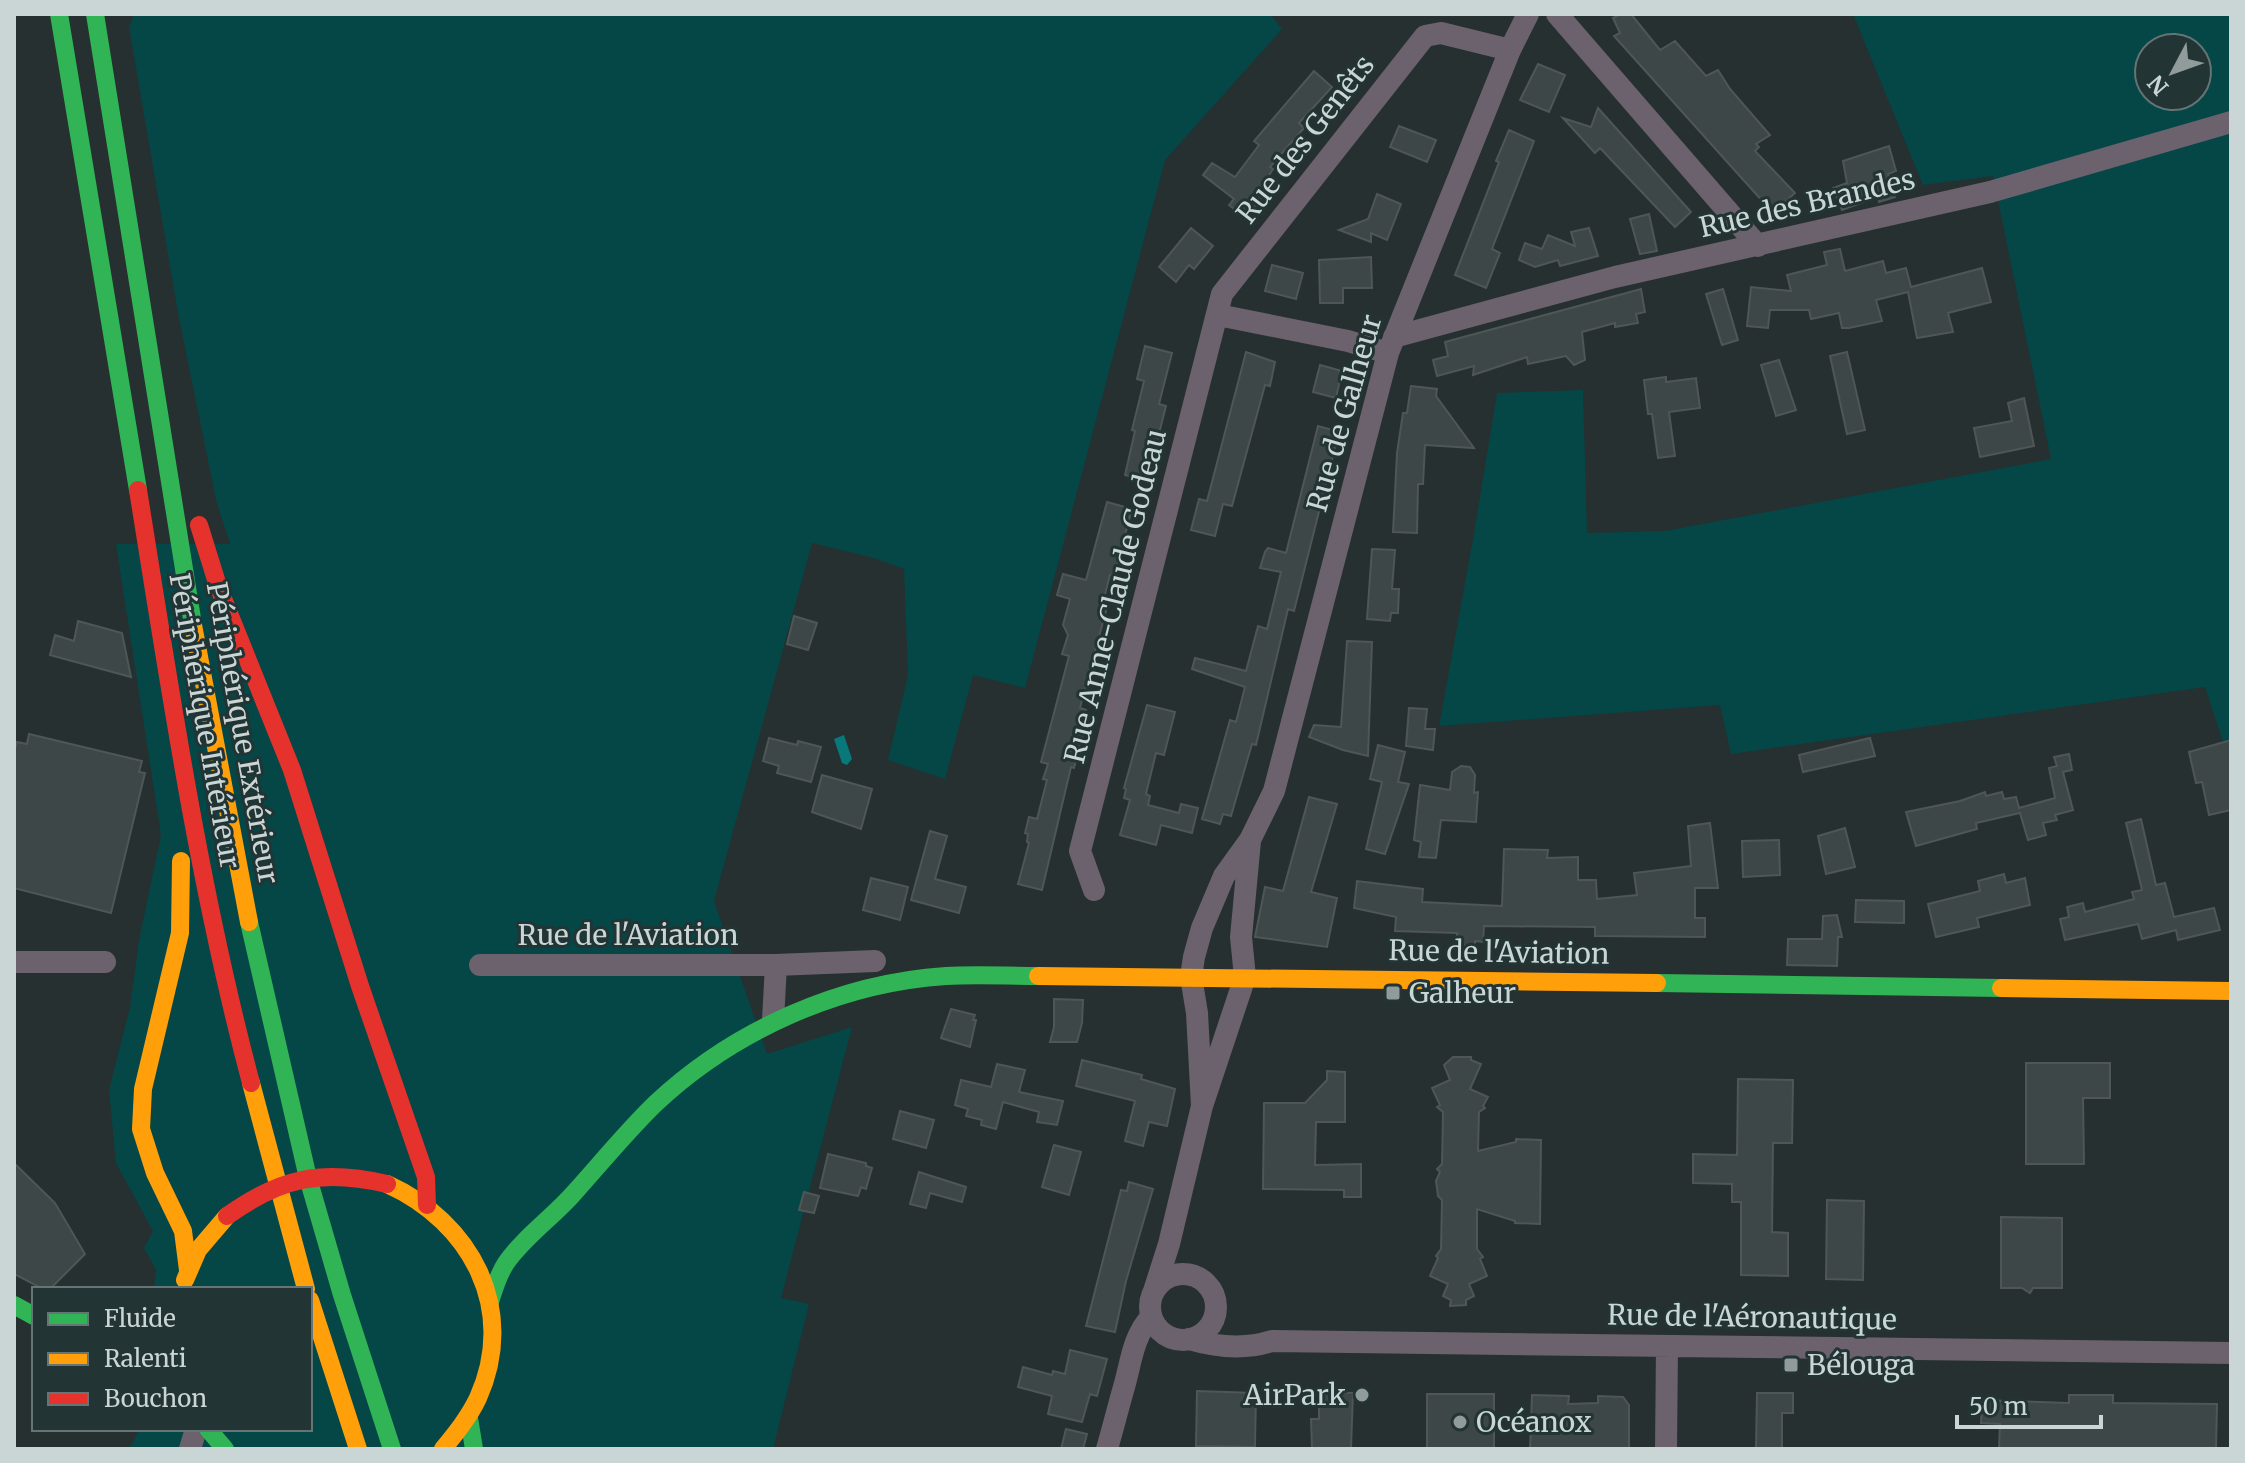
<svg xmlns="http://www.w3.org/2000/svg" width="2245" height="1463" viewBox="0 0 2245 1463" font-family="Merriweather,serif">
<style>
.green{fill:#054647;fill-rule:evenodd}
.water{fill:#08787a}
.building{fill:#3e4747;stroke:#4e5656;stroke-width:2}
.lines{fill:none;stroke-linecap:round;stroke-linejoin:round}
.street{stroke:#6b626e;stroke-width:22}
.fast{stroke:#30b455;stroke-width:18}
.slow{stroke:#ff9f0a;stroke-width:18}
.jam{stroke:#e5322d;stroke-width:18}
.jam-bridge{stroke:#e5322d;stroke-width:18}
.poi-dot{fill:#919b9b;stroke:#223434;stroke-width:3}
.labels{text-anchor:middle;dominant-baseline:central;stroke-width:6;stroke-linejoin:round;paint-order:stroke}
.street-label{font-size:28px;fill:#cad5d5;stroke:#223434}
.poi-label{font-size:28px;fill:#cad5d5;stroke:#223434;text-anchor:start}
</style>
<rect width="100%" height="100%" fill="#263030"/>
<path class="green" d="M134,14H1270L1282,29L1165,160L1025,688L973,675L945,779L888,760L908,675L904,569L874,558L812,543L714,901L767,1054L852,1027L781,1298L809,1304L773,1449H129L140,1429H310V1289H154L156,1270L144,1248L153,1231L116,1163L109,1090L130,1007L139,940L161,835L116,544H230L216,500L178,313L129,27Z
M1853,14H2231V766L2205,687L1731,754L1720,705L1439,726L1473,539L1497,393L1583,390L1587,533L1665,531L2051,459L1993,176L1923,185ZM2149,48H2197V96H2149Z"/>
<path class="water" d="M844,735L852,759L847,765L842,763L834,739Z"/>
<path class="building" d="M1621,14H1631L1660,50L1675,41L1706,76L1718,70L1730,89L1770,135L1756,144L1759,147L1755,151L1795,193L1773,213L1614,36L1620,33L1613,18Z
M1538,64L1565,75L1549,112L1520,100Z
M1314,71L1332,87L1299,123L1304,128L1270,167L1273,169L1268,177L1273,181L1247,219L1229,205L1234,199L1203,175L1212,163L1235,177L1259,145L1254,141Z
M1598,108L1691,212L1675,227L1600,148L1595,153L1563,118L1591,127Z
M1399,126L1436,140L1427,162L1390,147Z
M1509,130L1534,141L1492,249L1500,253L1486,288L1455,275L1499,162L1496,161Z
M1889,146L1896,171L1888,174L1895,197L1879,202L1878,197L1842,210L1833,188L1847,183L1843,161Z
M1377,194L1401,204L1387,240L1371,233V242L1339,230L1368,219Z
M1649,214L1657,251L1640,254L1630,219Z
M1191,228L1213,246L1194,269L1189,265L1176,282L1159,267Z
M1589,228L1598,256L1560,266L1558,260L1535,267L1519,260L1525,243L1542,249L1548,235L1575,246L1571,232Z
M1840,249L1845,271L1883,261L1886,273L1906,268L1911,287L1982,268L1991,302L1948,313L1953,332L1917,338L1908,292L1876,300L1882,321L1849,328H1842L1839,313L1811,319L1809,310H1770L1768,328L1747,326L1751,287L1791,291L1787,275L1827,265L1824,252Z
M1371,257L1372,288H1343V303H1320L1319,260Z
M1272,265L1303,273L1296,299L1265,291Z
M1641,289L1645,312L1636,314L1638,323L1615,327V323L1582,332L1585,360L1574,365L1566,356L1528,364L1527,357L1473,375L1474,366L1437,376L1433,360L1448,356L1445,342Z
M1723,289L1738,340L1722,345L1706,294Z
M1145,346L1172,353L1159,404L1166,406L1147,481L1125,475L1135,431L1132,430L1144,381L1137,379Z
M1246,352L1275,362L1270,386L1265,385L1232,506L1223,504L1215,536L1191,530L1199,499L1207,501Z
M1847,352L1865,430L1847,434L1830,356Z
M1779,360L1796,410L1776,416L1761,365Z
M1320,365L1342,371L1336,398L1313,392Z
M1666,377V382L1696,378L1700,408L1669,412L1675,456L1658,458L1652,414H1648L1644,380Z
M1411,386L1437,389L1436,396L1474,448L1425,445L1423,484H1418L1417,533L1393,532L1397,453L1403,413H1407Z
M2024,398L2034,446L1980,457L1974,428L2012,421L2008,403Z
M1318,426L1339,432L1294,611L1288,609L1256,745L1252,744L1231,816L1223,814L1220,824L1202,819L1230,720L1236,722L1245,687L1192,669L1195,658L1246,671L1258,626L1267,629L1281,572L1260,568L1265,552L1268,548L1286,553Z
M1107,502L1132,509L1114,576L1110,575L1102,606L1107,607L1080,708L1086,710L1081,729L1084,730L1074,768L1071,767L1042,890L1018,884L1029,843L1027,842L1028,834L1025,833L1029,817L1037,819L1047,780L1043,779L1048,764L1041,762L1069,656L1062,654L1068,635L1063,625L1070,599L1057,595L1063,574L1086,580Z
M1372,549L1395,550L1392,589H1399L1398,613H1391L1390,621L1367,619Z
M794,616L817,623L808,650L787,644Z
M78,621L122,633L131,677L50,655L55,635L74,641Z
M1347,641L1372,642L1368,756L1343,750L1309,737L1314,725L1341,727Z
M1147,705L1175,712L1164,755L1156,753L1146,794L1150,796L1148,805L1179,813L1181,804L1198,808L1192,833L1161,825L1156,845L1120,835L1130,800L1124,798L1126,789L1124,788Z
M1409,708L1427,709L1425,729H1435L1433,750L1406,746Z
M29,734L142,761L139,772L145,773L111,913L14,888V752L17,742L27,744Z
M769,738L797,745L798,741L821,747L811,782L777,773L779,766L763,761Z
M1870,738L1875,756L1803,772L1799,755Z
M2231,740V810L2209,815L2202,782L2196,783L2189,752Z
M1378,745L1405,752L1398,782L1409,784L1385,854L1366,849L1382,782L1370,779Z
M2069,754L2072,770L2063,772L2073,810L2055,815L2057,820L2043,823L2046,835L2028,840L2020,813L1976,823L1977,829L1916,846L1906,812L1960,801L1985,792L1986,796L2002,792L2004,799L2016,797L2019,808L2055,798L2049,768L2057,766L2054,757Z
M1461,766L1470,767L1475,775L1474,793L1478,792L1476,822L1441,820L1436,858L1419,857L1421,842L1414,840L1420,785L1450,790L1452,772Z
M822,775L872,789L861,829L812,812Z
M1309,797L1337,804L1311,892L1337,898L1327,947L1255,937L1265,887L1283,891Z
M2141,819L2156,885L2165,883L2174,917L2214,908L2220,930L2178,940L2176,930L2142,939L2138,924L2065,940L2060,919L2069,917L2067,907L2083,903L2085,912L2134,899L2132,892L2142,890L2126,823Z
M1710,823L1718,888H1695V918H1705V937L1595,936V927L1484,926L1483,942L1475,941V946L1457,945V933L1395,931L1396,917L1354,908L1357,881L1423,889L1422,902L1502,906L1504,849L1548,850L1547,858L1578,857V880H1596L1597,899L1637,895L1634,873L1691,866L1688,826Z
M1845,828L1855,867L1826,874L1818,836Z
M930,831L947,836L935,879L966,887L959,913L911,900Z
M1779,840L1780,875L1743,877L1742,841Z
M2004,874L2006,883L2025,878L2030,905L1977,918L1979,927L1936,937L1928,904L1980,891L1978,881Z
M871,878L908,887L900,920L863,910Z
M1856,900L1904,901V923L1855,922Z
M1837,915L1842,937H1838L1837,966L1787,965L1788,939H1822L1823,916Z
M1054,999L1083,1000L1082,1023L1077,1042H1050L1054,1027Z
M951,1009L975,1015L973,1020H976L970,1047L941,1038Z
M1453,1057H1471V1060L1481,1064L1470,1089L1488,1097L1483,1106L1485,1108L1479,1112L1478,1151L1516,1142V1139L1541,1140L1540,1224L1515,1223V1221L1477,1209V1249L1483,1257L1480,1259L1487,1276L1469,1284L1474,1296L1466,1300V1305L1450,1306L1451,1300L1443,1296L1448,1284L1430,1276L1438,1258L1436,1256L1441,1249L1442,1200L1438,1196L1436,1181L1440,1172L1437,1169L1442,1164L1443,1112L1437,1107L1440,1105L1432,1088L1450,1080L1444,1065Z
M1082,1060L1142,1075L1141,1079L1175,1089L1167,1126L1149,1122L1143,1146L1125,1141L1135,1101L1076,1086Z
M2026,1063H2110V1098H2083L2084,1164H2026Z
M997,1064L1025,1070L1019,1092L1063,1101L1057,1125L1037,1122L1039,1112L1003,1102L996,1129L981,1125L982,1120L966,1116L968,1109L955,1105L961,1080L991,1087Z
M1327,1071L1345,1072V1122H1316L1315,1165L1361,1164V1197H1344V1190L1263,1189L1264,1103H1305L1327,1080Z
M1738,1079L1793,1080L1792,1143H1773L1772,1232L1788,1233V1276L1741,1275V1202H1732V1184L1693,1183V1154L1737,1155Z
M900,1111L934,1120L926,1148L893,1139Z
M1054,1145L1081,1152L1069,1195L1042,1187Z
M828,1154L866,1163V1166L872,1168L866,1189L861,1187L858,1196L820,1188Z
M14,1163L55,1203L85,1254L50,1289H43L14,1274Z
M919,1172L966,1187L962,1202L930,1193L926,1208L910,1204Z
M1129,1182L1153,1189L1126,1281L1115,1332L1086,1326L1121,1190L1127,1191Z
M804,1192L819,1196L814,1213L799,1210Z
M1827,1200L1864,1201L1863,1280L1826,1279Z
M2001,1217L2062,1218V1288H2033L2030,1293L2022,1288H2001Z
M1070,1350L1107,1359L1097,1396L1090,1394L1082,1422L1048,1414L1052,1396L1018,1387L1023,1367L1052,1375L1053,1371L1065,1374Z
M1197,1391L1256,1393L1255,1447L1196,1446Z
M1319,1392L1353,1393L1351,1448H1312L1311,1419H1319Z
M1757,1393H1793V1413H1782V1449H1756Z
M1427,1394H1494V1449H1427Z
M1532,1395L1569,1396L1568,1404L1598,1403V1396L1623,1397L1629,1405V1449H1530Z
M2069,1395H2113V1403L2217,1404L2216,1449H1999L2000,1424L1981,1423L1982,1400L2069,1403Z
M1066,1429L1087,1434L1083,1449H1061Z"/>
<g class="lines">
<path class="street" d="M1557,14L1758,246
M1218,315L1348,341L1388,353
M1394,337L1615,277L1990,192L2231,122
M1094,890L1080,851L1222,294L1425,36L1441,33L1510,50
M14,962H105
M480,965H776L875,961
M773,1020L776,965
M1202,1106L1197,1013L1191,977L1194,957L1202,928L1224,876L1250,840L1274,791L1388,353L1510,50L1528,14
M1150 1307a33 33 0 1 1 66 0a33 33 0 1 1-66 0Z
M1154,1291L1169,1244L1202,1106L1245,977L1241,937L1250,841
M1189,1339C1216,1347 1244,1350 1272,1341L2231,1353
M190,1449L196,1429
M1107,1449C1113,1428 1118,1408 1124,1387C1131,1363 1133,1336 1151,1317
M1666,1449L1667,1346"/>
<path class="fast" d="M59,14L138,490
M95,14L193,625
M249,922L308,1178L342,1295L392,1449
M1657,983L2001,988
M490,1302C494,1289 498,1275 506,1263C524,1237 553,1217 574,1193C601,1163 627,1131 656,1103C734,1030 840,983 946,976C976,974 1007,976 1038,976
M14,1305L34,1316
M469,1418L474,1449
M208,1429L225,1449"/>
<path class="slow" d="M193,625L249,922
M181,861L180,933L143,1089L141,1129L155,1173L183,1231L188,1270
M1038,976L1657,983
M2001,988L2231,991
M251,1083L306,1289
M387,1184C471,1222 518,1309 478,1398C469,1417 456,1433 443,1449
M185,1280L198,1250L227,1216
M310,1300L358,1449"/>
<path class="jam" d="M138,490C170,689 199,888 251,1083
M199,525L218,586L292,770L360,986L426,1177L427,1205"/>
<path class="jam-bridge" d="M227,1216C281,1177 323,1169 387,1184"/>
</g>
<g class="poi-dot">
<rect x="1385" y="985" width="16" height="16" rx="4"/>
<rect x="1783" y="1357" width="16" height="16" rx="4"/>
<circle cx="1362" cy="1395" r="8"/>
<circle cx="1460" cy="1422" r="8"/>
</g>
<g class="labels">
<g class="street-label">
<text transform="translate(1305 139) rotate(-52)">Rue des Genêts</text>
<text transform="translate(1807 203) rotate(-13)">Rue des Brandes</text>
<text transform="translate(1344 413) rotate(-74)">Rue de Galheur</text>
<text transform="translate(1115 596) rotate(-76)">Rue Anne-Claude Godeau</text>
<text transform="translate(205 721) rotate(80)">Périphérique Intérieur</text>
<text transform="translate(243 733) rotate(80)">Périphérique Extérieur</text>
<text x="628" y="935">Rue de l'Aviation</text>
<text transform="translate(1499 952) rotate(1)">Rue de l'Aviation</text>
<text transform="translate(1752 1317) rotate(1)">Rue de l'Aéronautique</text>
</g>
<g class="poi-label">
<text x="1409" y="993">Galheur</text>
<text x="1807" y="1365">Bélouga</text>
<text x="1346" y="1395" text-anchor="end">AirPark</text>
<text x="1476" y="1422">Océanox</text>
</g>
</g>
<rect width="2245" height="1463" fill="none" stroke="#cad5d5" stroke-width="32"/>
<rect x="32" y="1287" width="280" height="144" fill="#223434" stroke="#657474" stroke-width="2"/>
<rect x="48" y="1313" width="40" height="12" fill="#30b455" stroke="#657474" stroke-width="2"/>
<text x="104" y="1327" font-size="24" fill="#cad5d5">Fluide</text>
<rect x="48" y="1353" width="40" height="12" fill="#ff9f0a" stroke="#657474" stroke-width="2"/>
<text x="104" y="1367" font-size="24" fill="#cad5d5">Ralenti</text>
<rect x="48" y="1393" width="40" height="12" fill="#e5322d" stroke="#657474" stroke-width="2"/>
<text x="104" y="1407" font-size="24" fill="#cad5d5">Bouchon</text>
<g transform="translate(2173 72) rotate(229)"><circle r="38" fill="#223434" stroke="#657474" stroke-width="2"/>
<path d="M0-6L14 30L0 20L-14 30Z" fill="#919b9b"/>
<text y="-12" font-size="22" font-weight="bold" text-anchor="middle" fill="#cad5d5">N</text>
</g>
<path d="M1957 1415v12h144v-12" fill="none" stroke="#cad5d5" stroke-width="4"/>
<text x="1969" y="1415" font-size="24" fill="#cad5d5" stroke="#223434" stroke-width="6" paint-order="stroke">50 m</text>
</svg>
